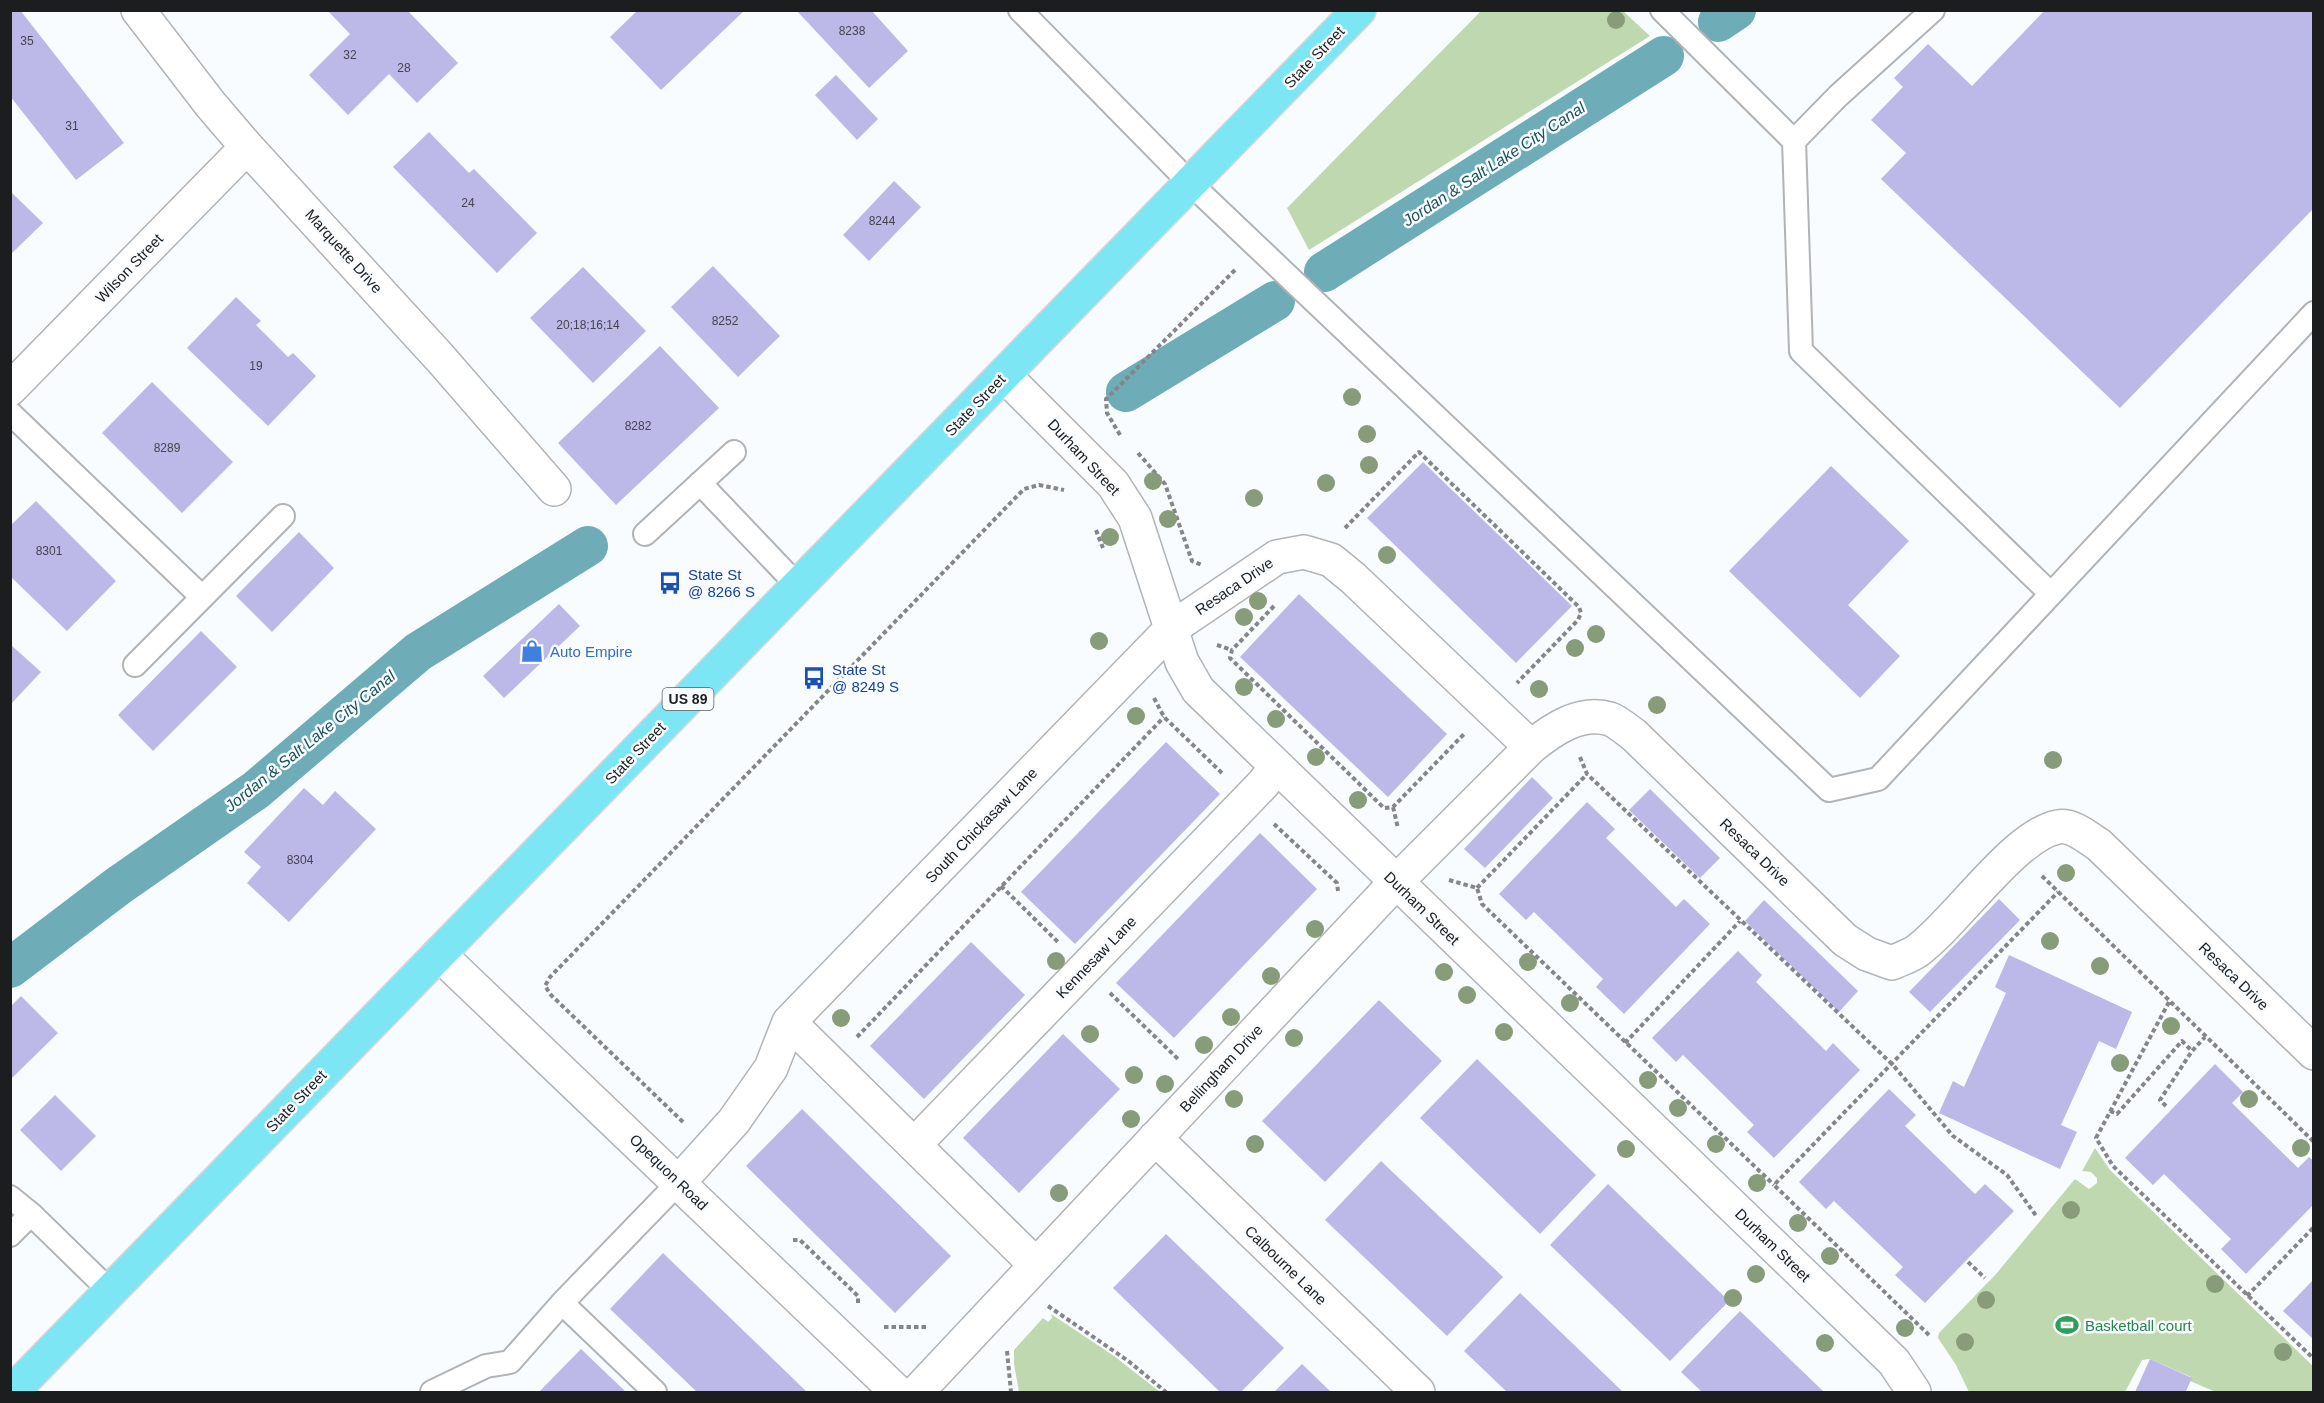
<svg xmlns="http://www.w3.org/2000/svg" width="2324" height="1403" viewBox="0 0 2324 1403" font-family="Helvetica,sans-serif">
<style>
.green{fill:#c0d8b0}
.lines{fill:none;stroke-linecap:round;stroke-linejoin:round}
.canal{stroke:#6eacb8;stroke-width:40}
.building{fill:#bcb8e7}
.lane-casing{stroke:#b1b4b7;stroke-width:26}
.street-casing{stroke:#b1b4b7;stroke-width:36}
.primary-casing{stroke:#d6d6d7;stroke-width:36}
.path{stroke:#848689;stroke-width:4;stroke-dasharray:4.5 3;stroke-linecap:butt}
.lane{stroke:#fff;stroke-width:22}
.street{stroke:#fff;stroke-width:33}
.primary{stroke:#7de6f5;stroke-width:33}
.tree{fill:#899c7a}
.labels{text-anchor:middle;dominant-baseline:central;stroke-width:5;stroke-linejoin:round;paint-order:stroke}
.number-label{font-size:12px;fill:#444451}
.shield{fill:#f8fcff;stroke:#5e6062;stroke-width:1.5}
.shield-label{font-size:14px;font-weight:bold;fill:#1c1d1f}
.street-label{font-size:15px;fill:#1c1d1f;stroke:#f8fcff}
.transit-label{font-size:15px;fill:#164399;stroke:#f8fcff;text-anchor:start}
.shop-label{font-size:15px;fill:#366cbe;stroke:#f8fcff;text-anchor:start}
.leisure-label{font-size:15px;fill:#27864d;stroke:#f8fcff;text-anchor:start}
.water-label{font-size:16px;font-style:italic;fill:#1b515a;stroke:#f8fcff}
</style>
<rect width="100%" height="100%" fill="#f8fcff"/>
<path class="green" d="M1481,11H1623L1650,36L1309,250L1287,208Z
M2095,1148L2110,1170L2313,1366V1392H2216L2190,1381L2191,1377L2150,1359L2142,1360L2125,1392H1969L1956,1365L1938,1338L1939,1333L1996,1274L2075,1179L2089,1189L2097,1183V1178L2091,1172L2082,1171Z
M1051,1314L1114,1356L1160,1392H1019L1014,1364V1350L1043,1318L1048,1322L1052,1318Z"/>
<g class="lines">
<path class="canal" d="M1718,22L1736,10
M1324,272L1664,56
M1126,392L1275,301
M10,968L118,886L256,790L418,652L588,546"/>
</g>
<path class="building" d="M10,10H20L124,143L76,180L10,96Z
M327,10H407L458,63L417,103L389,74L348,115L309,75L350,34Z
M638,10H745L661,90L610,37Z
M796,10H871L908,51L869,88Z
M2045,10H2314V208L2120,408L1881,179L1906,153L1871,120L1903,87L1894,78L1928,44L1972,86Z
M836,75L878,119L857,140L815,95Z
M429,132L469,173L474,169L537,233L497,273L393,167Z
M894,181L921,207L869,261L843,235Z
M10,191L43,223L10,255Z
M713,266L780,336L738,377L671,307Z
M583,267L646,331L593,383L530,318Z
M236,297L261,321L256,325L288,357L293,353L316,376L268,426L187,348Z
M660,346L719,408L616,505L558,443Z
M152,382L233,462L182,513L102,433Z
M1423,462L1572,606L1516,663L1367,518Z
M1831,466L1909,541L1848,605L1900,656L1860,698L1729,571Z
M36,501L116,581L67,631L10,576V526Z
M299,532L334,568L272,632L236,596Z
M1299,594L1447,734L1388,797L1240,657Z
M559,604L580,626L504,698L483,676Z
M201,631L237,667L153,751L118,715Z
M10,644L41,672L10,705Z
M1166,742L1220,794L1075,944L1021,892Z
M1532,777L1553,798L1485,868L1464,849Z
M304,788L323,805L335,791L376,829L289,922L247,883L261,867L244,852Z
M1650,789L1720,858L1700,878L1629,810Z
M1587,802L1615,829L1606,838L1676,907L1684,899L1710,924L1624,1014L1596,987L1603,979L1534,912L1526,920L1499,894Z
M1260,833L1317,889L1174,1038L1116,983Z
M1999,899L2020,920L1930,1012L1909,992Z
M1764,900L1858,991L1839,1012L1745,921Z
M971,942L1025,995L924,1099L870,1046Z
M1738,951L1762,975L1756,982L1826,1051L1833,1043L1860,1070L1774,1158L1747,1132L1754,1125L1683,1055L1676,1062L1652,1038Z
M2009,955L2132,1012L2116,1049L2099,1041L2061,1125L2077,1132L2060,1169L1939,1113L1953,1081L1964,1087L2006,993L1995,987Z
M21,996L58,1033L10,1080V1007Z
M1379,1000L1442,1061L1325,1182L1262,1121Z
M1063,1034L1120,1089L1019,1193L963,1138Z
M1477,1059L1596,1175L1540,1234L1420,1118Z
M2215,1064L2243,1092L2232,1103L2298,1168L2309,1157L2314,1161V1204L2246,1274L2221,1249L2231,1239L2164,1174L2153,1185L2125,1158Z
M1889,1089L1916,1115L1905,1126L1975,1194L1985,1184L2014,1211L1925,1303L1895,1275L1903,1267L1834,1201L1826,1209L1799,1182Z
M55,1095L96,1136L61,1171L20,1130Z
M802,1109L951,1256L895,1313L746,1166Z
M1381,1161L1503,1277L1447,1336L1325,1220Z
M1608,1184L1729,1301L1670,1361L1550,1245Z
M1166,1234L1284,1348L1241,1392H1220L1113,1288Z
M663,1253L807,1392H697L610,1309Z
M2314,1279V1340L2283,1311Z
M1520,1293L1623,1392H1507L1464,1351Z
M1740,1311L1824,1392H1702L1681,1372Z
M581,1349L626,1392H539Z
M2150,1359L2192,1378L2186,1391L2190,1392H2135Z
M1302,1364L1331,1392H1274Z"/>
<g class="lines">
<g class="lane-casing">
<path id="lane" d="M1020,10L1191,184L1829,790L1878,779L2314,313
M1662,10L1794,141
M1933,10L1838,96L1794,141L1801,351L2051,594
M10,413L202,597
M700,483L798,586
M645,534L734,452
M135,665L283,516
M10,1197L31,1214L111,1292
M10,1235L31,1214
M432,1392L486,1366L510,1362L562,1303
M655,1392L562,1303L679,1182"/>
</g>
<g class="street-casing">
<path id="street" d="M138,10L211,105L247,147L441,359L554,489
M1004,375L1113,484L1135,518L1182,662L1198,690L1894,1362L1914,1392
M10,389L247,147
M439,954L897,1392
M789,1022L1036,1265
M1155,1138L1418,1392
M914,1145L1263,784L1276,767
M679,1182L734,1121L771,1068L789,1022L1172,628L1277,557L1304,552L1331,560L1353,578L1531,747
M917,1392L1396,882L1531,747C1552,730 1580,710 1610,719C1618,722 1627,730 1634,735L1845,940L1867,954L1892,963C1900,959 1910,956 1917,951C1956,923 2014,835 2058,827C2072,824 2088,838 2099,845L2314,1053"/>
</g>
<g class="primary-casing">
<path id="primary" d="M12,1392L1359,10"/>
</g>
<path class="path" d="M1120,435L1107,413L1106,399L1236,269
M1138,453L1165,484L1192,561L1202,565
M1345,528L1419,452L1579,607L1581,613L1578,620L1517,683
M1096,530L1103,548
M1274,606L1232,650L1230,658L1384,808L1393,807L1464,734
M1217,645L1232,650
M1154,698L1164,717L1223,774
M1580,757L1587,774L1893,1065L1953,1136L2007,1175L2037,1217
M1393,807L1398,828
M1274,824L1337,883L1338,891
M2042,876L2314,1142
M1449,880L1477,888L1482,904L1774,1185
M1001,886L1058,942
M1477,888L1587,774
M1110,993L1178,1059
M2169,1002L2096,1138L2113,1166L2314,1359
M857,1037L1164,717
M1625,1043L1740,921
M2166,1106L2160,1100L2192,1051
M2110,1111L2117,1114L2182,1041L2192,1051L2205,1037
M683,1122L551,995L545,986L550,977L1024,489L1039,485L1064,490
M793,1240H800L858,1296V1303
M1968,1262L1985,1278
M2247,1296L2314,1227
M1048,1306L1127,1360L1166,1392
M884,1327H927
M1929,1335L1774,1185L2058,892
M1007,1351L1011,1392"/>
<use href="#lane" class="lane"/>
<use href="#street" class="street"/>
<use href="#primary" class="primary"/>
</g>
<g class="tree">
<circle cx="1616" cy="20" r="9"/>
<circle cx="1352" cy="397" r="9"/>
<circle cx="1367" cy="434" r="9"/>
<circle cx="1369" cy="465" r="9"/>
<circle cx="1153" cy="481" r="9"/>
<circle cx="1326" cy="483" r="9"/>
<circle cx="1254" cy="498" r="9"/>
<circle cx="1168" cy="519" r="9"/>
<circle cx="1110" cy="537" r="9"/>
<circle cx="1387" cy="555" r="9"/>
<circle cx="1258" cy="601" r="9"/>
<circle cx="1244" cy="617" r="9"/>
<circle cx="1596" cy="634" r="9"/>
<circle cx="1099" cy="641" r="9"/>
<circle cx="1575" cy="648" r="9"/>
<circle cx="1244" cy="687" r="9"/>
<circle cx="1539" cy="689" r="9"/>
<circle cx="1657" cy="705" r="9"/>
<circle cx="1136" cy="716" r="9"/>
<circle cx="1276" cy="719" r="9"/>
<circle cx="1316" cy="757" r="9"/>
<circle cx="2053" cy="760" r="9"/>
<circle cx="1358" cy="800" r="9"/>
<circle cx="2066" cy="873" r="9"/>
<circle cx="1315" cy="929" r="9"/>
<circle cx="2050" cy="941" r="9"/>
<circle cx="1056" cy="961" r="9"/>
<circle cx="1528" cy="962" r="9"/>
<circle cx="2100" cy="966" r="9"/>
<circle cx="1444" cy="972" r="9"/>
<circle cx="1271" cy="976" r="9"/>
<circle cx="1467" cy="995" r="9"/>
<circle cx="1570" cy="1003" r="9"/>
<circle cx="1231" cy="1017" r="9"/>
<circle cx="841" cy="1018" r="9"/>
<circle cx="2171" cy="1026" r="9"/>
<circle cx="1504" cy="1032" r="9"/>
<circle cx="1090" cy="1034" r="9"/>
<circle cx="1294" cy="1038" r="9"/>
<circle cx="1204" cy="1045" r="9"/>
<circle cx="2120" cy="1063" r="9"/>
<circle cx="1134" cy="1075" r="9"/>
<circle cx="1648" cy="1080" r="9"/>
<circle cx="1165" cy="1084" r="9"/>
<circle cx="1234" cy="1099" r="9"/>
<circle cx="2249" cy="1099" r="9"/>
<circle cx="1678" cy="1108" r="9"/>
<circle cx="1131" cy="1119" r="9"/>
<circle cx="1255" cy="1144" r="9"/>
<circle cx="1716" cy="1144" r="9"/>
<circle cx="2301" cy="1148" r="9"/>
<circle cx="1626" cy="1149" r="9"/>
<circle cx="1757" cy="1183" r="9"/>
<circle cx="1059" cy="1193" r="9"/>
<circle cx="2071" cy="1210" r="9"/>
<circle cx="1798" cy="1223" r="9"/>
<circle cx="1830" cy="1256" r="9"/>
<circle cx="1756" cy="1274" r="9"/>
<circle cx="2215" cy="1284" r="9"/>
<circle cx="1733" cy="1298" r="9"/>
<circle cx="1986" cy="1300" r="9"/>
<circle cx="1905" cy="1328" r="9"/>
<circle cx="1965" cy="1342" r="9"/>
<circle cx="1825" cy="1343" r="9"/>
<circle cx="2283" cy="1352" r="9"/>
</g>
<defs>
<g id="bus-bare" transform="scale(1.8)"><path d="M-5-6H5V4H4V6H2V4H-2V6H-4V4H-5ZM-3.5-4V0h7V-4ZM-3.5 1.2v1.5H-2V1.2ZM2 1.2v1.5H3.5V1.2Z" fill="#1a4fb4" stroke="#f8fcff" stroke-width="2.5" paint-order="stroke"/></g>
<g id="shop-bare" transform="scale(1.8)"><path d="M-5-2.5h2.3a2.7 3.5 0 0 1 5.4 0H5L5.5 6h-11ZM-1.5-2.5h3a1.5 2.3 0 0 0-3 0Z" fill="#3f7fe0" stroke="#f8fcff" stroke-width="2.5" paint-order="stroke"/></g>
<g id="stadium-bare" transform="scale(1.8)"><path d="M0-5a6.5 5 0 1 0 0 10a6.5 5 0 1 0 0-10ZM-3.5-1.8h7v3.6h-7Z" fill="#2e9e5b" stroke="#f8fcff" stroke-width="2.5" paint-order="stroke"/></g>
</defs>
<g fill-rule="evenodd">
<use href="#bus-bare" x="670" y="583"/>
<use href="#shop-bare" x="532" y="651"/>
<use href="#bus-bare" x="814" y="678"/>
<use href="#stadium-bare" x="2067" y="1325"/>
</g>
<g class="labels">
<g class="number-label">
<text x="852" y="31">8238</text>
<text x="27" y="41">35</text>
<text x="350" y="55">32</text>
<text x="404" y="68">28</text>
<text x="72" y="126">31</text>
<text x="468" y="203">24</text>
<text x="882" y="221">8244</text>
<text x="725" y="321">8252</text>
<text x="588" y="325">20;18;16;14</text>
<text x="256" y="366">19</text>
<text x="638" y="426">8282</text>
<text x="167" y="448">8289</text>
<text x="49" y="551">8301</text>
<text x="300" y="860">8304</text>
</g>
<rect class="shield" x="662.5" y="688" width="51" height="22" rx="4.5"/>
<g class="shield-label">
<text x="688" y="699">US 89</text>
</g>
<g class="street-label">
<text transform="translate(1314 57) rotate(-46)">State Street</text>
<text transform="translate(344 251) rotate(48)">Marquette Drive</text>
<text transform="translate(129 268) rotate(-46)">Wilson Street</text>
<text transform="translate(975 405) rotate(-46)">State Street</text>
<text transform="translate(1084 457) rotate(47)">Durham Street</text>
<text transform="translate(1234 586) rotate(-34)">Resaca Drive</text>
<text transform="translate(635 753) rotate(-46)">State Street</text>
<text transform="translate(981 825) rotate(-46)">South Chickasaw Lane</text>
<text transform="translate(1755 852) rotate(44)">Resaca Drive</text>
<text transform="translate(1422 908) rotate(44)">Durham Street</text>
<text transform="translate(1096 957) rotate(-46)">Kennesaw Lane</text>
<text transform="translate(2234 976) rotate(44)">Resaca Drive</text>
<text transform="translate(1221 1068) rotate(-47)">Bellingham Drive</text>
<text transform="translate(296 1101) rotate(-46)">State Street</text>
<text transform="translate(669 1172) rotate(44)">Opequon Road</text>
<text transform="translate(1773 1245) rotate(44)">Durham Street</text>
<text transform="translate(1286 1265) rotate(44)">Calbourne Lane</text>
</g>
<g class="transit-label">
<text x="688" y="574">State St<tspan x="688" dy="17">@ 8266 S</tspan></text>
<text x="832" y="669">State St<tspan x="832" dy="17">@ 8249 S</tspan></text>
</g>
<g class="shop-label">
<text x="550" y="651">Auto Empire</text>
</g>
<g class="leisure-label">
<text x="2085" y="1325">Basketball court</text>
</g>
<g class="water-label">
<text transform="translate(1494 164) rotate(-33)">Jordan &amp; Salt Lake City Canal</text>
<text transform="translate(310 741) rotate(-39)">Jordan &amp; Salt Lake City Canal</text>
</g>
</g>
<rect width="2324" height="1403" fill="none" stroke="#1c1d1f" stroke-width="24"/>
</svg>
